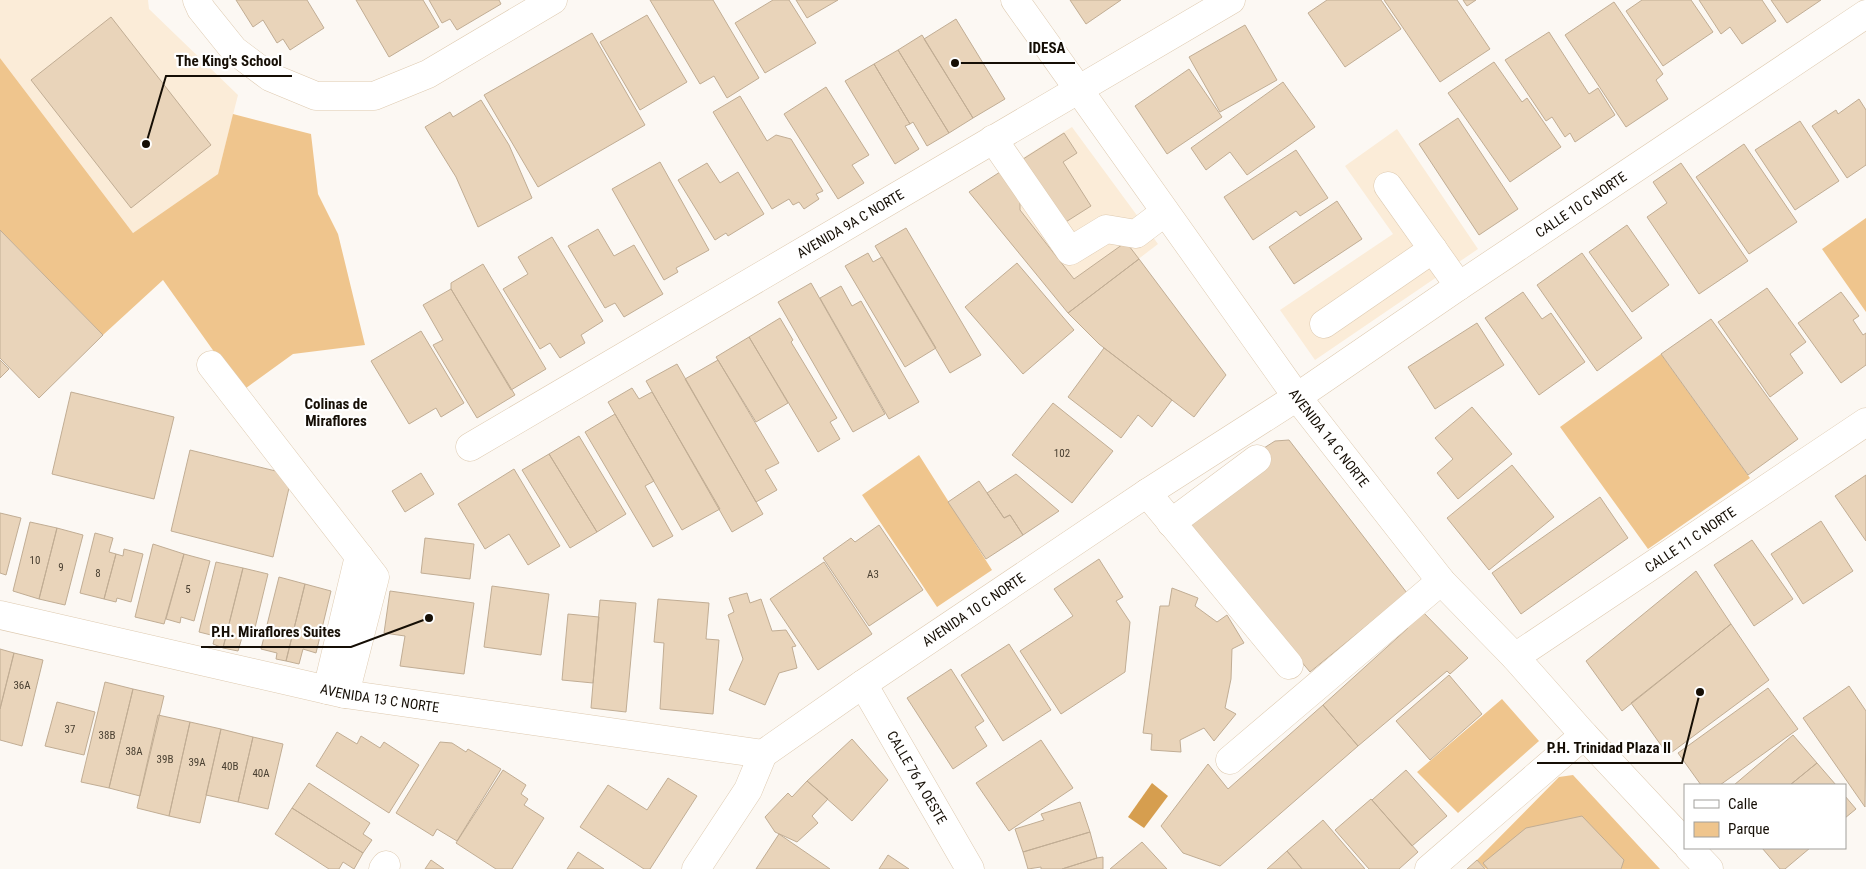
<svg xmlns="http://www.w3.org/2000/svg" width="1866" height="869" viewBox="0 0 1866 869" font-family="'Roboto Condensed',sans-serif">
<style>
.built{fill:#fbecd8}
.green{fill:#efc58d}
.water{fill:#d69e4f}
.building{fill:#e9d4ba;stroke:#c1ad94}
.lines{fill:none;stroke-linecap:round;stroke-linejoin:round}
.minor-casing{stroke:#decab0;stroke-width:29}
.minor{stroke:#fff;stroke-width:28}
.labels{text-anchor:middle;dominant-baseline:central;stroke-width:4.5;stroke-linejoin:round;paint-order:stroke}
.number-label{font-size:11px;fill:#4a4032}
.street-label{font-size:14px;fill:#150e05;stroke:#fff}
.neighbourhood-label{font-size:15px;font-weight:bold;fill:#150e05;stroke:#fff}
.leader{fill:none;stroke:#150e05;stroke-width:2}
.callout-dot{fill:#150e05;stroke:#fff;stroke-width:2}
.callout-label{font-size:15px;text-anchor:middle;font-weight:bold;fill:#150e05;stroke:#fff;stroke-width:4.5;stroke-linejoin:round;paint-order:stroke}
</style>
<rect width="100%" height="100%" fill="#fcf8f3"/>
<path class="built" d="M0,0H148L149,9L238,95L218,174L133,233L0,58Z
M1072,127L1158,244L1068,313L969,192Z
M1397,129L1478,249L1315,360L1280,310L1393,234L1345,166Z"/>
<path class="green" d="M0,58L133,233L218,174L233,114L311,134L318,194L338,234L365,345L293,354L242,391L163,280L103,335L0,230Z
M1866,218V312L1822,249Z
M1661,354L1750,478L1648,549L1560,427Z
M919,455L992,570L937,607L862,495Z
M1502,699L1539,741L1458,813L1417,772Z
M1573,775L1660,869H1486L1477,860L1559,777Z"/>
<path class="water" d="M1152,783L1168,796L1144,828L1128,817Z"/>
<path class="building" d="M236,0H307L324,28L290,50L283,39L277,43L263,20L253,27Z
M356,0H423L439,27L389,57Z
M429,0H499L501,4L457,30L450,19L442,23Z
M650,0H713L759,78L727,98L714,76L700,84Z
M773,0H789L816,43L765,73L735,23Z
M796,0H838L807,18Z
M1070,0H1121L1086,24Z
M1327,0H1381L1401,29L1345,67L1308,13Z
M1384,0H1457L1490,49L1440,82Z
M1463,0H1476L1467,6Z
M1642,0H1691L1713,32L1663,66L1626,11Z
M1699,0H1762L1776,21L1742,44L1730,27L1721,34Z
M1771,0H1821L1787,23Z
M1614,2L1663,74L1656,80L1668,99L1626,127L1565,35Z
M647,15L687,82L640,110L600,42Z
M111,17L211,145L131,208L31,80Z
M956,19L1005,99L973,118L924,39Z
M1245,25L1277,80L1220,112L1189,57Z
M1549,32L1589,94L1598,88L1615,115L1575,142L1570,133L1565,137L1552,117L1546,121L1505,60Z
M592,33L645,125L538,187L484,95Z
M922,35L973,118L949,133L898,50Z
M898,50L949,133L927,146L913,122L910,124L874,64Z
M1494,62L1522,102L1527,98L1561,147L1510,182L1448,93Z
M874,64L910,124L905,126L919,149L895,164L845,81Z
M1189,69L1222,117L1167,154L1135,106Z
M1283,82L1315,127L1247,175L1230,152L1206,170L1191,148Z
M826,87L869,155L852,165L864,183L838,199L784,114Z
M740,96L767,141L776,135L791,139L823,191L816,194L819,199L804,209L799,202L793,205L789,199L772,209L713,112Z
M1859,99L1866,110V165L1847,178L1812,126L1836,110L1838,114Z
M481,100L509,145L532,198L478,227L456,177L425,127L450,112L453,117Z
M1458,118L1518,209L1479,235L1419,144Z
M1800,121L1839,181L1795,210L1755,150Z
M1064,133L1077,153L1063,162L1091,206L1061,225L1020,161Z
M1744,144L1797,222L1749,254L1696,177Z
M1296,150L1328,198L1300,216L1296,211L1253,240L1224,197Z
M660,162L709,250L676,268L678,272L664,280L612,189Z
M707,163L720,183L738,172L764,214L728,236L726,233L715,240L678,180Z
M1681,163L1748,261L1699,294L1647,217L1667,203L1653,182Z
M1000,172L1020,199V210L1074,279L1126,242L1139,259L1068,313L969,192Z
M1337,201L1362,239L1294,284L1269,247Z
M1627,225L1669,285L1632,312L1589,252Z
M906,228L981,355L950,373L875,246Z
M598,229L614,256L634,245L663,294L624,317L615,303L605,308L568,246Z
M0,230L103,335L39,398L0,358Z
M552,237L603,321L581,335L585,343L560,358L550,343L540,349L503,289L528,274L518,257Z
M868,253L873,262L882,257L936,348L905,367L845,266Z
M1582,253L1642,338L1597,371L1537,285Z
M1139,259L1226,375L1194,417L1099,344L1068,313Z
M1017,263L1074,330L1023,374L965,307Z
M483,264L546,369L511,390L451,289V283Z
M811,283L885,414L853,432L778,302Z
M841,286L852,306L861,301L919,402L889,419L820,298Z
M1767,288L1806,342L1790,354L1803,373L1770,397L1718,322Z
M451,289L515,395L477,418L433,345L443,340L423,305Z
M1523,292L1542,319L1551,313L1585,362L1539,395L1485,318Z
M1841,292L1859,316L1853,320L1863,335L1866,333V365L1841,383L1798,323Z
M780,318L793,340L791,342L837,418L830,422L840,439L818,452L749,337Z
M1711,319L1798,439L1748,475L1661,354Z
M1477,323L1504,365L1435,409L1408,367Z
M421,331L464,403L441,417L436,408L409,424L371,361Z
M749,337L788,403L756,422L716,357Z
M1104,348L1172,400L1152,427L1138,415L1121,438L1068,397Z
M0,360L9,369L0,378Z
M718,360L779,463L765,470L777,490L756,502L685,379Z
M677,364L763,514L732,532L646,381Z
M632,388L639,399L652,392L720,509L682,530L608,402Z
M71,392L174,417L154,499L52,474Z
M1053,403L1113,451L1072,503L1012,455Z
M1472,407L1512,454L1458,499L1437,473L1453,459L1435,438Z
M615,414L654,481L645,486L673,536L653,547L585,432Z
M579,436L626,514L597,532L549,454Z
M1289,440L1407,593L1310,672L1187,524L1253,455L1275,441Z
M190,450L292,475L273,557L171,531Z
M549,454L597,532L570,548L522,470Z
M1512,465L1554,517L1489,570L1447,518Z
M514,469L560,546L528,565L509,534L485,549L458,504Z
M421,473L434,494L405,512L392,491Z
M1016,474L1059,511L1023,535L1010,515L1004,518L987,493Z
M1866,475V541L1835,496Z
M979,481L1004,518L1010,515L1023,535L986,559L948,502Z
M1600,497L1628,538L1521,614L1492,573Z
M0,513L21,518L6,575L0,573Z
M1821,521L1853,571L1803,604L1771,554Z
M30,522L57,528L39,599L13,591Z
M879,525L923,590L869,626L823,558L851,538L855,542Z
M57,528L83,535L65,605L39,599Z
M95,533L113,538L109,552L116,554L104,599L80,593Z
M425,538L474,544L470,579L421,573Z
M1752,540L1793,599L1754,626L1714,565Z
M153,544L184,554L164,624L135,617Z
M124,549L143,554L131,602L117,598L116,602L104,599L116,554L123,556Z
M184,554L210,561L194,621L181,617L180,623L166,619Z
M1099,559L1123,597L1116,601L1130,622L1125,672L1061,714L1020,651L1073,616L1054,589Z
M216,562L243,568L223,648L213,644L215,636L199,632Z
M824,562L872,634L818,670L770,599Z
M243,568L268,574L253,636L243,634L238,651L223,648Z
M1696,571L1731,624L1622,711L1586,661Z
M279,577L305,584L286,661L276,659L277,653L261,649Z
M305,584L331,591L316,653L303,649L299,664L286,661Z
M492,586L549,594L541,655L484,647Z
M1172,588L1198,598L1195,606L1217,622L1227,615L1244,643L1232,649L1231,679L1225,708L1236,714L1214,741L1204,728L1180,740L1181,752L1151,750L1152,734L1143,733L1160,606H1169Z
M390,591L474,603L464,674L400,666L405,636L384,633Z
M747,593L750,603L761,599L772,631L786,630L796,646L792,647L797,668L779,673L765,705L729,690L743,659L728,615L734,612L729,598Z
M658,599L709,603L706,639L719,640L713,714L660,709L664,643L654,642Z
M600,600L636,603L626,712L591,708Z
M1421,610L1468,658L1450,674L1447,671L1358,746L1323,705L1408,628L1405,624Z
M568,614L599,617L593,683L562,680Z
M1731,624L1769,680L1668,755L1631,703Z
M1009,644L1051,710L1003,741L961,675Z
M0,649L14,653L0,709Z
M14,653L43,660L22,746L0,740V709Z
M951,669L984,721L975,727L987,746L953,769L907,698Z
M1449,675L1482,714L1430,760L1396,721Z
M105,682L133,689L109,788L81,782Z
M1849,686L1866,711L1865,807L1803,718Z
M1768,688L1798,729L1720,785H1701L1678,753Z
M133,689L164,696L140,796L109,788Z
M57,702L95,712L84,755L45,746Z
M1323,705L1358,746L1220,866L1183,853L1161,826L1208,764L1228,789Z
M158,715L190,722L169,816L137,808Z
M190,722L221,729L200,823L169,816Z
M221,729L253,737L238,802L206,795Z
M337,732L357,744L361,736L380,748L384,742L419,765L389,813L316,766Z
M1793,735L1817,763L1790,785H1734Z
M253,737L283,744L268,809L238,802Z
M852,739L888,780L852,821L807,781Z
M1041,740L1073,788L1009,831L976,783Z
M440,742L452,743L466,752L468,749L501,769L457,841L437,829L433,836L396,813Z
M1817,763L1836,785H1790Z
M503,770L526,785L521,794L528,799L524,805L544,818L512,869H496L456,843Z
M1406,770L1447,816L1412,846L1372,800Z
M668,778L697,796L650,869H644L580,827L608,785L647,810Z
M807,781L828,799L812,816L818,823L797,842L775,832L765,817L788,793L792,797Z
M309,783L370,823L363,834L372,840L363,853L292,808Z
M1845,796L1856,809L1845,818Z
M1371,799L1418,852L1399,869H1369L1335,830Z
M1080,802L1090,832L1023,852L1015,829L1044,820L1041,814Z
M292,808L363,853L354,869L343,862L339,869H329L275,834Z
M1582,816L1624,860L1621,869H1488L1483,863L1526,828Z
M1323,820L1365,869H1302L1287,851Z
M1090,832L1097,858L1062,869H1041V867L1028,869L1023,852Z
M779,834L830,869H756Z
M1142,842L1167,869H1110Z
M1762,848H1810L1785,869H1780Z
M1287,851L1302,869H1267Z
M578,852L604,869H567Z
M888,855L909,869H879Z
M1103,857V869H1062L1097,858Z
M431,860L444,869H425Z
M1477,860L1485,869H1467Z"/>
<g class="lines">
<g class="minor-casing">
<g id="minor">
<path d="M197,0L201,9L234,50L270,77L316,96H374L428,74L553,0"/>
<path id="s1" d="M1015,0L1297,397L1441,581L1515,657L1584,735L1685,843"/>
<path d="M993,139L1070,251L1106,229L1136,234L1165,212"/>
<path d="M1388,186L1459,286"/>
<path d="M1324,324L1433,249"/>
<path d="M211,365L375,577L345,694"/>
<path id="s2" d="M470,447L1231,0"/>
<path d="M1147,493L1289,665"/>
<path d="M1171,523L1257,459"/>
<path id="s3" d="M0,615L345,694L763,754"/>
<path id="s4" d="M1515,657L1866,422"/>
<path id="s5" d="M863,684L970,869"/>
<path d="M327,690L359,556"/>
<path d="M1230,760L1441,581"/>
<path d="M1689,848L1709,869"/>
<path d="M383,869L386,865"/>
<path id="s6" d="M696,869L748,790L763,754L863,684L1147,493L1297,397L1459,286L1866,14"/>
<path d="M1429,869L1584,735"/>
</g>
</g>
<use href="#minor" class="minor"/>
</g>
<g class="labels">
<g class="number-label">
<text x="1062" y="453">102</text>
<text x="35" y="560">10</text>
<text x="61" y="567">9</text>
<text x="98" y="573">8</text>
<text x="873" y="574">A3</text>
<text x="188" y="589">5</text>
<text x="22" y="685">36A</text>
<text x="70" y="729">37</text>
<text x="107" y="735">38B</text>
<text x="134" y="751">38A</text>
<text x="165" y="759">39B</text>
<text x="197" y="762">39A</text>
<text x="230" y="766">40B</text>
<text x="261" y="773">40A</text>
</g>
<g class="street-label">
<text stroke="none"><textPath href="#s6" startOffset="1119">CALLE 10 C NORTE</textPath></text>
<text stroke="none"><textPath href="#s2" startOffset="441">AVENIDA 9A C NORTE</textPath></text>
<text stroke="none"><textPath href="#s1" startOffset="539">AVENIDA 14 C NORTE</textPath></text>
<text stroke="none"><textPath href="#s4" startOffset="211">CALLE 11 C NORTE</textPath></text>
<text stroke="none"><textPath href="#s6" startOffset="389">AVENIDA 10 C NORTE</textPath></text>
<text stroke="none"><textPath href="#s3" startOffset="389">AVENIDA 13 C NORTE</textPath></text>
<text stroke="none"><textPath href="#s5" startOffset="108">CALLE 76 A OESTE</textPath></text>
</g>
<g class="neighbourhood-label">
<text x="336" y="404">Colinas de<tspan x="336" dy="17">Miraflores</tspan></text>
</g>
</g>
<path class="leader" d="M955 63L1018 63H1075M146 144L166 76H292M429 618L351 647H201M1700 692L1682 763H1537"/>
<g class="callout-dot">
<circle cx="955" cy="63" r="5"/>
<circle cx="146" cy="144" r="5"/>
<circle cx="429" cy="618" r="5"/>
<circle cx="1700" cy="692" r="5"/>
</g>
<g class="callout-label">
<text x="1047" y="53">IDESA</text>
<text x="229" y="66">The King's School</text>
<text x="276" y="637">P.H. Miraflores Suites</text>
<text x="1609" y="753">P.H. Trinidad Plaza II</text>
</g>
<rect x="1684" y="784" width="162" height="65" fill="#ffffff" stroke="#a19f9b"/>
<rect x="1694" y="800" width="25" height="8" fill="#ffffff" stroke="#a19f9b"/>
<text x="1728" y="809" font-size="15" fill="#150e05">Calle</text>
<rect x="1694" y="822" width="25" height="15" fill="#efc58d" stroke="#a19f9b"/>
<text x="1728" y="834" font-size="15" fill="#150e05">Parque</text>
</svg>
